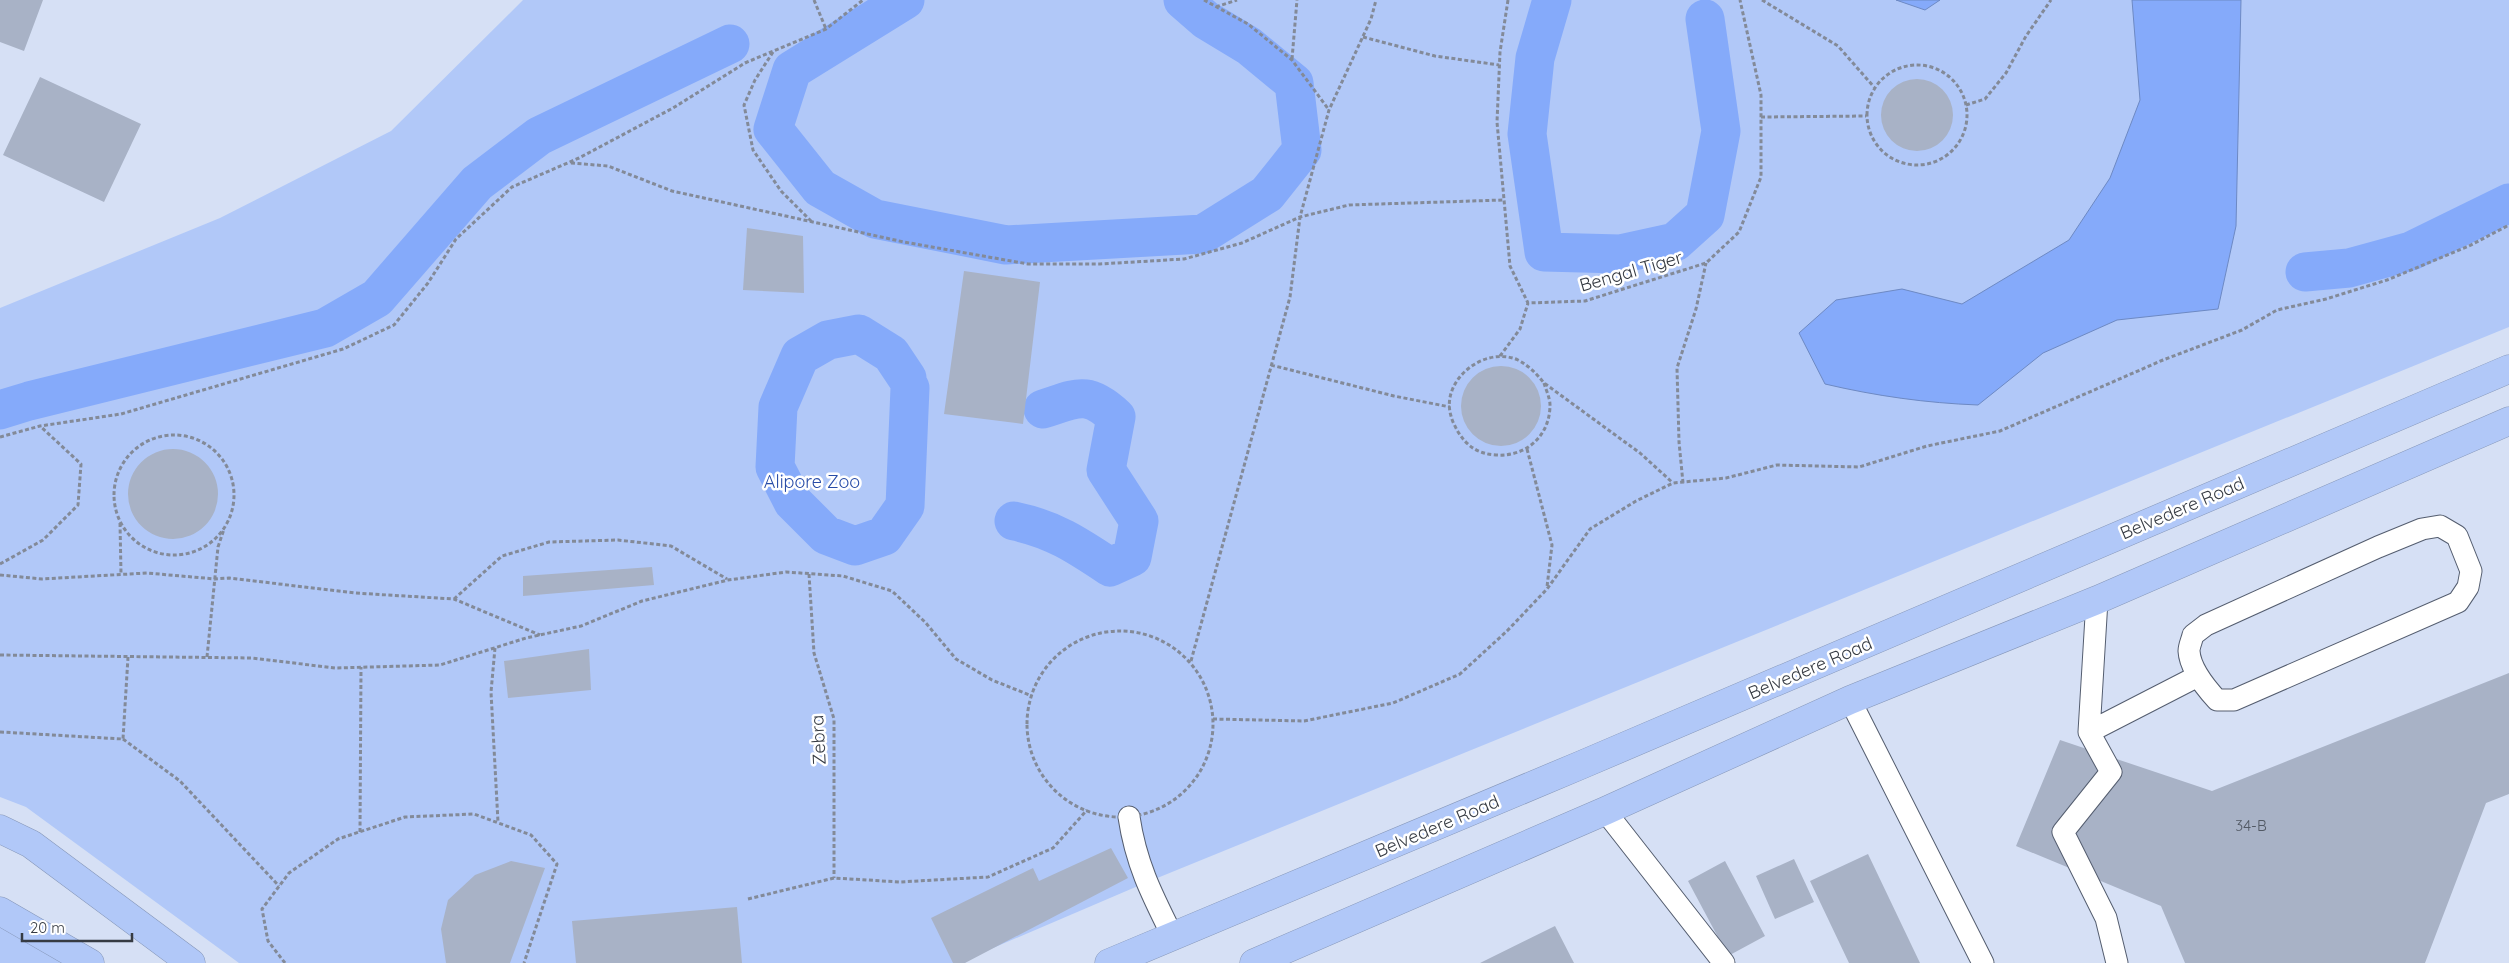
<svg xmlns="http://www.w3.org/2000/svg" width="2509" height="963" viewBox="0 0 2509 963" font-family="Quicksand,sans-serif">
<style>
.green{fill:#b1c8f8}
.water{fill:#85aafa;stroke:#6d89c3}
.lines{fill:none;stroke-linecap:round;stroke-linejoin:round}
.canal{stroke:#85aafa;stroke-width:39}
.building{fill:#a8b2c6}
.lane-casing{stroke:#545d6f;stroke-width:23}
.highway-casing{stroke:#8697b9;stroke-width:29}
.path{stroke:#838a98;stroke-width:3;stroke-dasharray:4 2.5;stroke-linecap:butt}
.lane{stroke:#fff;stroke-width:21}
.highway{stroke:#b1c8f8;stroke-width:28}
.labels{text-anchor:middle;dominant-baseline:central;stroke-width:5;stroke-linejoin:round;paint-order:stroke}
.number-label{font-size:15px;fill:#525964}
.street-label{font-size:18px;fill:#363b43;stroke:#fff}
.park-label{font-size:18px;fill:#284ca7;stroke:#fff}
</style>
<rect width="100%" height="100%" fill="#d6e0f5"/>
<path class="green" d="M523,0H2509V327L1145,883L958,963H239L26,807L0,797V308L220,218L391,131Z
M0,902L92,963H0Z"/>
<path class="water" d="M1896,0H1940L1925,10Z
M2132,0H2241L2236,226L2218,309L2117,320L2043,353L1978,405C1926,403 1876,396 1825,384L1799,333L1836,300L1902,289L1962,304L2069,240L2110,178L2140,100Z"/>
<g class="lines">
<path class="canal" d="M905,0L792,70L773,129L820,188L875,219L1006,245L1203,234L1267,194L1302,150L1294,83L1249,46L1206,20L1183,0
M1552,0L1535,58L1527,134L1544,252L1620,254L1675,242L1705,215L1721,131L1705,19
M2305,272L2349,268L2411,251L2509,203
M907,378L891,354L859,334L828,340L800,356L778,407L775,467L793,502L826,535L855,546L884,536L905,506L910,388
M0,410L29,401L325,328L377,298L477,183L539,136L730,44
M1014,521C1053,529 1077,545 1110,567L1132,557L1139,521L1106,470L1116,417C1087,390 1078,398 1043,409"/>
</g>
<path class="building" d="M0,0H43L24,51L0,42Z
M40,77L141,124L104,202L3,155Z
M1881 115a36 36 0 1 1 72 0a36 36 0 1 1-72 0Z
M747,228L803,236L804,293L743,290Z
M964,271L1040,282L1023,424L944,414Z
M1461 406a40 40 0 1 1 80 0a40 40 0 1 1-80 0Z
M128 494a45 45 0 1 1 90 0a45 45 0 1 1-90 0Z
M652,567L654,585L523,596V576Z
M589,649L591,690L508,698L504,661Z
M2509,673V794L2486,803L2425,963H2185L2161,906L2016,846L2060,740L2212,791Z
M1111,848L1128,878L965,963H953L931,918L1033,868L1039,881Z
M1868,854L1920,963H1849L1810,881Z
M1794,859L1814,902L1775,919L1756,876Z
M511,861L545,868L510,963H446L441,929L448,900L475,875Z
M1725,861L1765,936L1728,956L1688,881Z
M737,907L742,963H576L572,921Z
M1555,926L1574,963H1480Z"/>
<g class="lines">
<g class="lane-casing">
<path id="lane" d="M2440,526L2457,536L2471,571L2468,587L2458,602L2234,700H2217C2206,688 2190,669 2189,651C2189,646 2192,640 2193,635L2206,625L2378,547L2422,529Z
M2097,600L2089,732L2198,676
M1850,700L1983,963
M2089,732L2111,772L2063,832L2106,918L2117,963
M1605,811L1724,963
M1129,817C1136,864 1152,895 1173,937"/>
</g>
<g class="highway-casing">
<path id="highway" d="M0,829L31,844L191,963
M0,911L90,963
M1109,963L1581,765L2509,369
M1254,963L1605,811L1850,700L2097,600L2509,421"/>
</g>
<path class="path" d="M814,0L826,29
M1204,0L1248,24L1292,60L1329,110
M1508,0L1500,52L1497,122L1510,266L1528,303L1585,301L1706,263L1739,232L1761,177V95L1740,0
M1762,0L1838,46L1874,87
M1216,7L1237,0
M1363,37L1435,56L1499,65
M773,52L755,80L744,105L753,150L781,191L811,221
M1292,59L1297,0
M1867 115a50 50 0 1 1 100 0a50 50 0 1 1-100 0Z
M1966,105L1985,99L2006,73L2026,36L2051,0
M1761,117L1866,116
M571,163L608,166L672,191L904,242L1028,264H1100L1184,259L1242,243L1300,217L1349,205L1503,200
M1500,356L1520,329L1528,303
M1271,365L1394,396L1450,407
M1544,383C1546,390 1550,398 1550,405C1550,436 1526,457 1496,455C1478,454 1466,446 1457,430C1455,426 1452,421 1451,416C1440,380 1485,345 1518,360C1529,366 1536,373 1544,383L1640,453L1673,483
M114 495a60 60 0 1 1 120 0a60 60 0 1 1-120 0Z
M0,437L40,426L121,414L343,349L394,325L428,283L456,239L512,187L579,158L673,108L745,63L826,29L863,0
M1527,449L1552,545L1547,587
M1683,483L1679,442L1677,368L1696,309L1706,263
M120,523L121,574
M0,564L43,540L78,505L81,464L40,426
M809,574L814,653L834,719V878
M0,575L42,579L147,573L215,579L229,578L355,593L454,599L540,635
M454,599L502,556L549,542L618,540L671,546L727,579
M1027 724a93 93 0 1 1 186 0a93 93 0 1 1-186 0Z
M495,648L491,692L498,822
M0,655L252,658L335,668L440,665L526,638L581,626L642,601L728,580L786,572L843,576L892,591L925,622L956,659L992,680L1032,696
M207,657L218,547L224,529
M1191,661L1290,297L1300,217L1329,110L1371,19L1376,0
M1213,719L1304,721L1393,703L1460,674L1507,631L1547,589L1590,529L1636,501L1673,483L1726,478L1777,465L1859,467L1927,446L2000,431L2163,360L2242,330L2277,310L2326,299L2387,280L2469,246L2509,225
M0,732L123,739L128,657
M123,739L180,781L279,886
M360,832L361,667
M748,899L834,878L900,882L988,877L1053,848L1087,810
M285,963L268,941L262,909L289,873L338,839L405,817L474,814L531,835L557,864L524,963"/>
<use href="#lane" class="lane"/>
<use href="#highway" class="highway"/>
</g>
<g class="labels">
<g class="number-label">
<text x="2251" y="825">34-B</text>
</g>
<g class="street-label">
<text transform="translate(1631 271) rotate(-16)">Bengal Tiger</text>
<text transform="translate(2182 508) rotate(-23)">Belvedere Road</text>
<text transform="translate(1810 668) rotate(-23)">Belvedere Road</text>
<text transform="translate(818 740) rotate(-93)">Zebra</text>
<text transform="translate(1437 826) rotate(-23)">Belvedere Road</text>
</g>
<g class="park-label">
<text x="812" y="481">Alipore Zoo</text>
</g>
</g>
<path d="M22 933v8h110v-8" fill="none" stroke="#363b43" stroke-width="2.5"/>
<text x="30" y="933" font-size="15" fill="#363b43" stroke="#ffffff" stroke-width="4" paint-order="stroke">20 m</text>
</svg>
